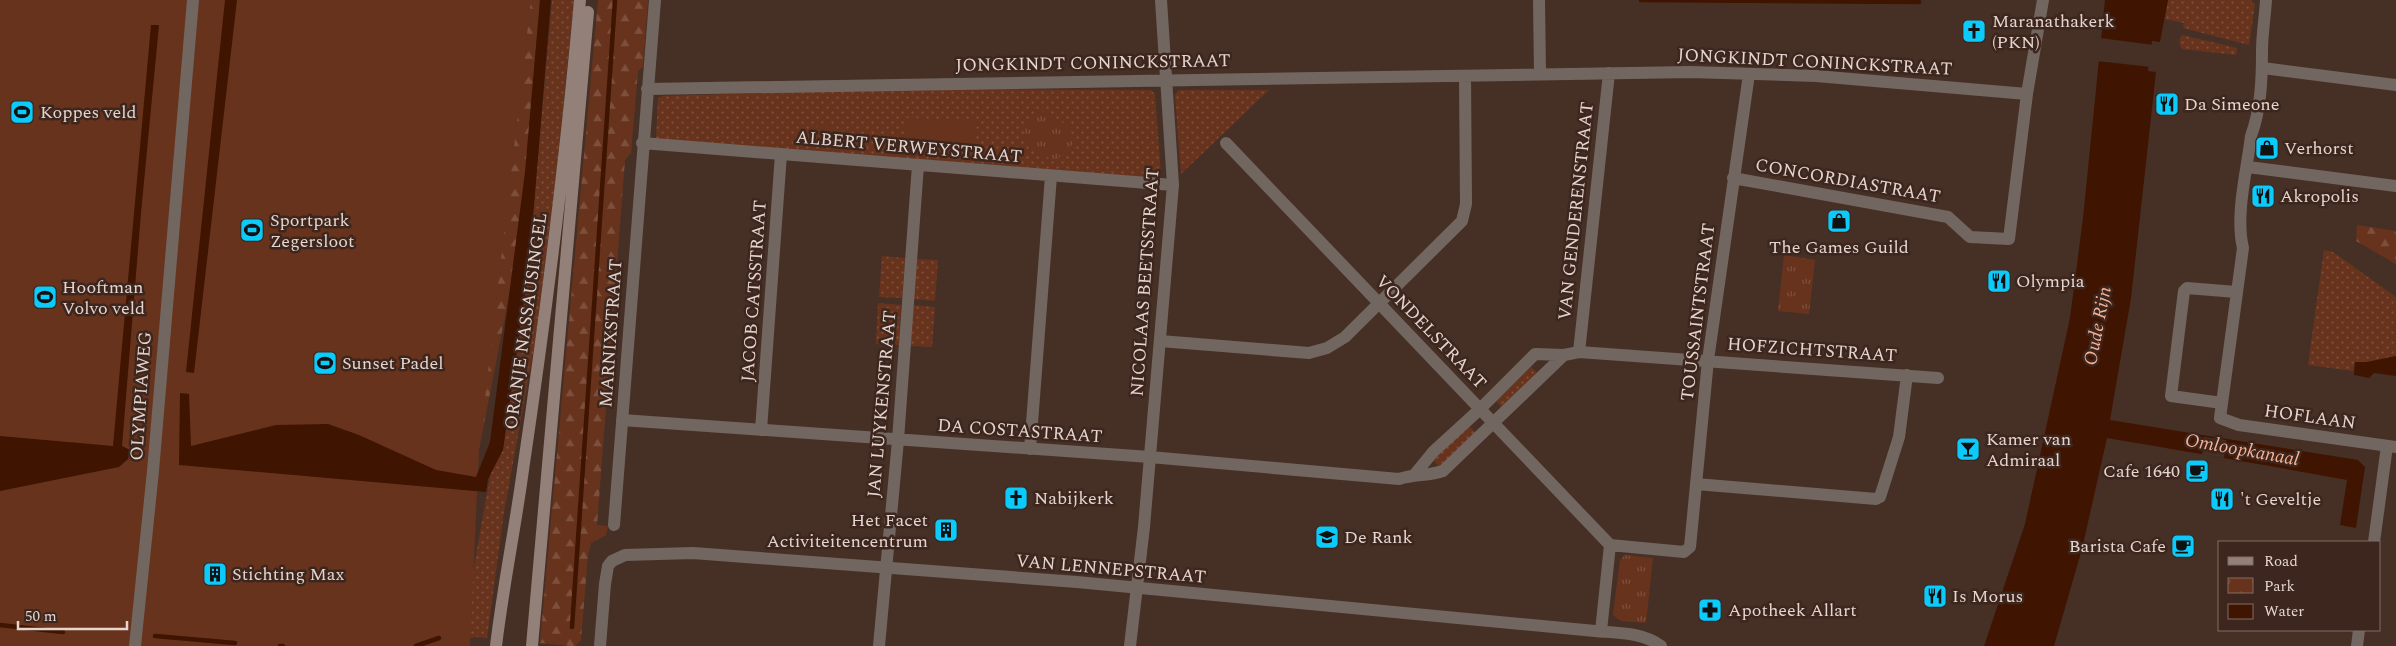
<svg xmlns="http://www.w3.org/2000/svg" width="2396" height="646" viewBox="0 0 2396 646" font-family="Spectral,serif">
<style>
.grass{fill:url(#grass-dots)}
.forest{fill:url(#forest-firs)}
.park{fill:url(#park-tufts)}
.pitch{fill:#68331d}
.water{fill:#3f1401}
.pier{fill:#463026}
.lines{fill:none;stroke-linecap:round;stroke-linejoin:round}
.stream{stroke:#3f1401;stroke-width:4.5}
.minor{stroke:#726661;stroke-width:12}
.tertiary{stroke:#726661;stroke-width:12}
.secondary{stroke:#938079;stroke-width:12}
.labels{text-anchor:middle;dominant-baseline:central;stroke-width:5;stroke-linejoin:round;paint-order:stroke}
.poi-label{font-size:18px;fill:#e5d5cf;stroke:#3c261d;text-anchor:start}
.street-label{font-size:18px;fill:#e5d5cf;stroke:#3c261d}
.water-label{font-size:19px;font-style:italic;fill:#f8b195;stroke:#3c261d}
</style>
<defs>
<pattern id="grass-dots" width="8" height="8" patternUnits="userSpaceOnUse" patternTransform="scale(1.25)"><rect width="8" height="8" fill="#68331d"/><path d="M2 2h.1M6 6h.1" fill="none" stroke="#7d503d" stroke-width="1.8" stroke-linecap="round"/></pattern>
<pattern id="forest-firs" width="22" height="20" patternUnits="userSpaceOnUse" patternTransform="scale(1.25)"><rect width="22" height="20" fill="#68331d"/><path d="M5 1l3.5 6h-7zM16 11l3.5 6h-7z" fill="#7d503d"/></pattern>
<pattern id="park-tufts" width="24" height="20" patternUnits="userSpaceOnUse" patternTransform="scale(1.25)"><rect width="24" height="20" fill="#68331d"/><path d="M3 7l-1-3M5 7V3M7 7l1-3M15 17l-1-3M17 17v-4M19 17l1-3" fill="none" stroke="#7d503d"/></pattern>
</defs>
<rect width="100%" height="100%" fill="#463026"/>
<path class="grass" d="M552,0H574L555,186L535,342L504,512L487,638L476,637L422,646L466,611L529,258Z
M2168,0H2252V3L2255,4L2249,45L2183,28L2184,23L2165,19Z
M2182,35L2237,48L2236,55L2183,49C2178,45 2179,40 2182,35Z
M904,89L1151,90L1155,94L1161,175L1159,179L656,139L658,98L662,96Z
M1179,90H1269L1181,174L1175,95Z
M2324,250L2333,252L2396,297V356L2367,362H2355L2353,371L2308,365Z
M882,256L905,258L902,298L879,297Z
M915,259L938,260L935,301L912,299Z
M878,303L901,305L899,345L876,344Z
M912,305L935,307L932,347L909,346Z
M1531,367L1539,375L1503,409L1496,401Z
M1469,426L1477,434L1440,468L1433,460Z"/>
<path class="forest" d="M504,0H540L524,190L513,275L476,465Z
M598,0H648L643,67L638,71L631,153L625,160L597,525L608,526L606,535L591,543L588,555L581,640L575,646H571L540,643Z
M2357,225L2396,231V264L2356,241Z"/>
<path class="park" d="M1041,111L1069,126L1074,143L1055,161L1029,149L1022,126Z
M1784,255L1815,260L1809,314L1778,311Z
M1625,555L1653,558L1646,623L1621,621L1613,615L1620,560Z"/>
<path class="pitch" d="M0,0H531L479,450L470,646H0Z
M905,118L977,121L975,146L904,142Z
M824,122L852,146L797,142Z"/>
<path class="water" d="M225,0H237L194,373L186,372Z
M540,0H551L529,266L503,450L488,479L486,492L179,465L180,393L189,394L191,446L276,425L328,424L359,435L436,470L476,477L490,442L525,172Z
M2105,0H2168L2160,42L2152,41L2148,71L2156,72L2131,298L2110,420L2358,460L2365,467L2356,528L2340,525L2347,480C2265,465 2189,452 2107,438L2082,549L2054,646H1984L2025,524L2070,318L2083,218Z
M151,25H159L141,213L122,446L130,450L128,459L119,467L0,491V436L113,446Z
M2396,356V376L2374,373L2369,378L2354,375L2355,362H2367Z"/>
<path class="pier" d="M2100,38L2154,45L2151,67L2097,61Z
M2204,437L2226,440L2224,458L2202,455Z"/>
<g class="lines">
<path class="stream" d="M1641,0L1919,2
M0,625L63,632
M572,627L615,0
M155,636L235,643
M280,646H283
M416,646L439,638"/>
<path class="minor" d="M1539,0L1540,74
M2266,0C2265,17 2262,34 2262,51C2262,79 2261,109 2251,136C2247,170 2235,215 2243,248L2220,418L2239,425L2396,447
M2263,68L2396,85
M647,89L1691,72L1816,76L2027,94
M642,143L1173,185
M1226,143L1610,545
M2248,167L2396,186
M1733,178L1948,217L1970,237L2009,239L2027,94L2043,0
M1160,341L1309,353L1327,348L1345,337L1462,221L1466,204L1465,76
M1579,352L1609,73
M2222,403L2171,396L2184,291L2187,288L2236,292
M622,420L1150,457L1399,479C1414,474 1429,476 1443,471L1564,355
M761,430L781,154
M1030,449L1051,176
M1415,474L1433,452L1480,409L1535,354L1564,355L1579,352L1938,378
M1696,484L1876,499L1880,497L1899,437L1907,375
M614,525L655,0
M2374,542L2387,446
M1601,631L1610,545L1684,552L1690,547L1708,360L1749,74
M135,646L153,471L193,0
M879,646L898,440L918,165
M1130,646L1144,527L1173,185L1161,0
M2357,646L2359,630"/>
<path class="tertiary" d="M600,646L605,584L608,566L612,561L625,555L693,553L1077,582L1595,631C1617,633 1643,632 1661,646"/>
<path class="secondary" d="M496,646C503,587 515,529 523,470C546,314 566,157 580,0
M532,646L588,12"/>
</g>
<defs>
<g id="church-square" transform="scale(1.25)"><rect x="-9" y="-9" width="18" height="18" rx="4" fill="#0ccafa" stroke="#3c261d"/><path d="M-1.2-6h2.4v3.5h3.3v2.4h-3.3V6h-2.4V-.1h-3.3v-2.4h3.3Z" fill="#111"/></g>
<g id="restaurant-square" transform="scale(1.25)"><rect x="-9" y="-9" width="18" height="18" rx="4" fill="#0ccafa" stroke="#3c261d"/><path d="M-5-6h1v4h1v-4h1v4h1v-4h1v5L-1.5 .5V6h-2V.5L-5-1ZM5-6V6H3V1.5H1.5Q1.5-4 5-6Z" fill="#111"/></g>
<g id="stadium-square" transform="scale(1.25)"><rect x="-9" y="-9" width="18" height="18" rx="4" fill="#0ccafa" stroke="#3c261d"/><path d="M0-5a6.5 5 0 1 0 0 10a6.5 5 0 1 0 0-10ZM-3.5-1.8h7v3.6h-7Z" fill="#111"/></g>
<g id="shop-square" transform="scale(1.25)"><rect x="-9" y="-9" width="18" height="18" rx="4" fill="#0ccafa" stroke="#3c261d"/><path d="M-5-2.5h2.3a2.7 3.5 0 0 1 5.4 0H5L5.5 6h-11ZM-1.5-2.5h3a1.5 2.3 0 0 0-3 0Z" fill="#111"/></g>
<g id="bar-square" transform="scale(1.25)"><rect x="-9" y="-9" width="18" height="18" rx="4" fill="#0ccafa" stroke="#3c261d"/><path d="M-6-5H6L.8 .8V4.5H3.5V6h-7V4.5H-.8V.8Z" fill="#111"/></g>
<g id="cafe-square" transform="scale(1.25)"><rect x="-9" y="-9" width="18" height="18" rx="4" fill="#0ccafa" stroke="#3c261d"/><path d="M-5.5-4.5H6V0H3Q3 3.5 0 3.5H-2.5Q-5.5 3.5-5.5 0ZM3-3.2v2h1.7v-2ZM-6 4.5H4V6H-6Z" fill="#111"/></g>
<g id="building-square" transform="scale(1.25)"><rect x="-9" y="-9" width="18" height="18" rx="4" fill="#0ccafa" stroke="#3c261d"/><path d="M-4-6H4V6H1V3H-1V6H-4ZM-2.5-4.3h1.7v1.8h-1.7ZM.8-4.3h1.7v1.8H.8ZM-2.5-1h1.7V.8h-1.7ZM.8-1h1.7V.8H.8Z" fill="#111"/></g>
<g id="school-square" transform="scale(1.25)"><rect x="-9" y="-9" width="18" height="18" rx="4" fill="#0ccafa" stroke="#3c261d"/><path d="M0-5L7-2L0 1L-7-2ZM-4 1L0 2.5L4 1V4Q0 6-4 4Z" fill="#111"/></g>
<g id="pharmacy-square" transform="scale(1.25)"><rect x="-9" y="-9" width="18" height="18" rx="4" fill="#0ccafa" stroke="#3c261d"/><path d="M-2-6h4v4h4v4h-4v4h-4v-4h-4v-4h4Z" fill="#111"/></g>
</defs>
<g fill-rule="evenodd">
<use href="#church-square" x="1974" y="31"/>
<use href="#restaurant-square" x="2167" y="104"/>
<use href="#stadium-square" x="22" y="112"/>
<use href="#shop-square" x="2267" y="148"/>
<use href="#restaurant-square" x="2263" y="196"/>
<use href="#shop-square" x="1839" y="221"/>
<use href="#stadium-square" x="252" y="230"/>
<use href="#restaurant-square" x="1999" y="281"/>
<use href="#stadium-square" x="45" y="297"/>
<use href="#stadium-square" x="325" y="363"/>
<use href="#bar-square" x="1968" y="449"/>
<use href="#cafe-square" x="2197" y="471"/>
<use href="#church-square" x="1016" y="498"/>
<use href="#restaurant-square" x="2222" y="499"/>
<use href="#building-square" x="946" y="530"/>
<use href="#school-square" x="1327" y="537"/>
<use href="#cafe-square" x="2183" y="546"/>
<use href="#building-square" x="215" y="574"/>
<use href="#restaurant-square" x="1935" y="596"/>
<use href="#pharmacy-square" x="1710" y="610"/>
</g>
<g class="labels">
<g class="poi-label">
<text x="1992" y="21">Maranathakerk<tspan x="1992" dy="21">(PKN)</tspan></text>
<text x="2184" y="104">Da Simeone</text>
<text x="40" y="112">Koppes veld</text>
<text x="2284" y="148">Verhorst</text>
<text x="2280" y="196">Akropolis</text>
<text x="270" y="220">Sportpark<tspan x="270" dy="21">Zegersloot</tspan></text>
<text x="1839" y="247" text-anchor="middle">The Games Guild</text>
<text x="2016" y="281">Olympia</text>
<text x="62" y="287">Hooftman<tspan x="62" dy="21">Volvo veld</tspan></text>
<text x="342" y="363">Sunset Padel</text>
<text x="1986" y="439">Kamer van<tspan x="1986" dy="21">Admiraal</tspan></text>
<text x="2180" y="471" text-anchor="end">Cafe 1640</text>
<text x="1034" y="498">Nabijkerk</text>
<text x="2240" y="499">'t Geveltje</text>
<text x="928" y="520" text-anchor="end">Het Facet<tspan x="928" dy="21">Activiteitencentrum</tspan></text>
<text x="1344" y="537">De Rank</text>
<text x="2166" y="546" text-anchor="end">Barista Cafe</text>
<text x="232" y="574">Stichting Max</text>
<text x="1952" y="596">Is Morus</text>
<text x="1728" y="610">Apotheek Allart</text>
</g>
<g class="street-label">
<text transform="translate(1815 62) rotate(3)">JONGKINDT CONINCKSTRAAT</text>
<text transform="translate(1093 63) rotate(-1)">JONGKINDT CONINCKSTRAAT</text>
<text transform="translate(909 147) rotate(5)">ALBERT VERWEYSTRAAT</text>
<text transform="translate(1848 181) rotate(10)">CONCORDIASTRAAT</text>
<text transform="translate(1576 211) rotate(-84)">VAN GENDERENSTRAAT</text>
<text transform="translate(1145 282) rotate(-86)">NICOLAAS BEETSSTRAAT</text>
<text transform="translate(754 291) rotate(-86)">JACOB CATSSTRAAT</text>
<text transform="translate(1698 312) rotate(-83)">TOUSSAINTSTRAAT</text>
<text transform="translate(526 321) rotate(-82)">ORANJE NASSAUSINGEL</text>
<text transform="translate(1431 332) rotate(46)">VONDELSTRAAT</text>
<text transform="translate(611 333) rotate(-86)">MARNIXSTRAAT</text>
<text transform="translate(1812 350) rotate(4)">HOFZICHTSTRAAT</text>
<text transform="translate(141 396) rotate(-86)">OLYMPIAWEG</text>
<text transform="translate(882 404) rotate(-85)">JAN LUYKENSTRAAT</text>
<text transform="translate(2310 417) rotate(8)">HOFLAAN</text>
<text transform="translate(1020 431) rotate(4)">DA COSTASTRAAT</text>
<text transform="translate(1111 569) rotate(5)">VAN LENNEPSTRAAT</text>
</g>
<g class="water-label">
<text transform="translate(2098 326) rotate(-79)">Oude Rijn</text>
<text transform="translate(2242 450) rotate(10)">Omloopkanaal</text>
</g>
</g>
<rect x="2218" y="541" width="162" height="90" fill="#3c261d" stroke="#806c64"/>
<rect x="2228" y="557" width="25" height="8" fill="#938079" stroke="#806c64"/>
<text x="2264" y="566" font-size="15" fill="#e5d5cf">Road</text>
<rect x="2228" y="578" width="25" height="15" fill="url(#park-tufts)" stroke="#806c64"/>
<text x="2264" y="591" font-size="15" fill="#e5d5cf">Park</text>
<rect x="2228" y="604" width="25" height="15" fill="#3f1401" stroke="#806c64"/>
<text x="2264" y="616" font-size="15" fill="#e5d5cf">Water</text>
<path d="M18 621v8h109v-8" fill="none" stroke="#e5d5cf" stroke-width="2.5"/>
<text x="25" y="621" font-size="15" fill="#e5d5cf" stroke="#3c261d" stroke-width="4" paint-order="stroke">50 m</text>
</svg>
